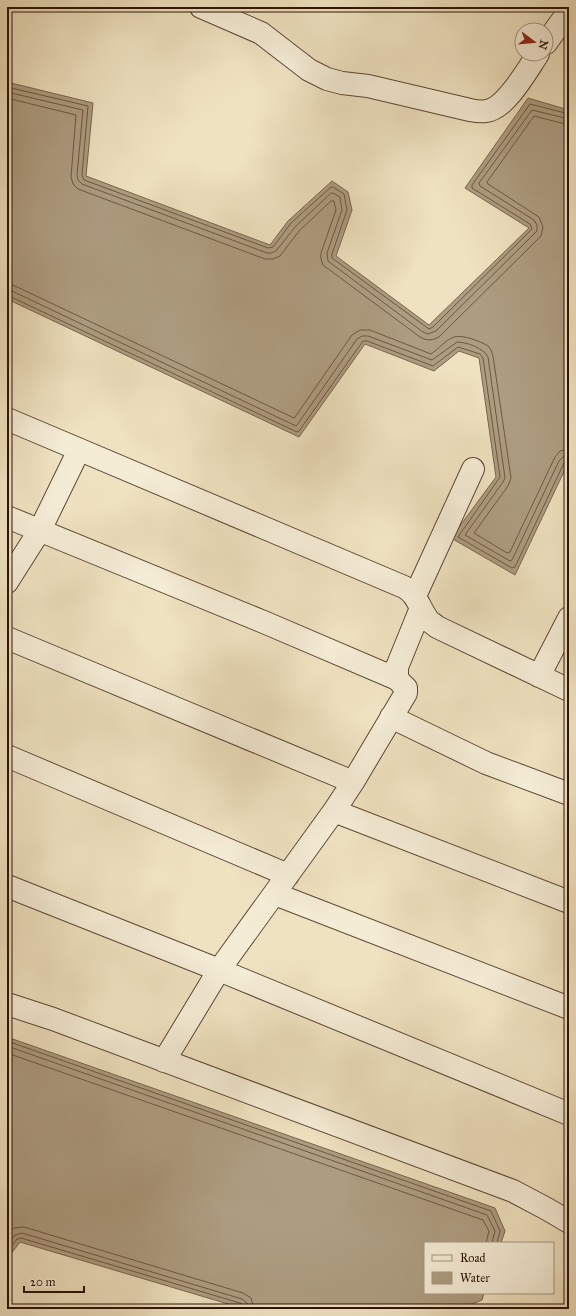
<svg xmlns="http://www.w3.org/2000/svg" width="576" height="1316" viewBox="0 0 576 1316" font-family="'IM FELL Great Primer',serif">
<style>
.water{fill:#ad9c80;stroke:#79654f}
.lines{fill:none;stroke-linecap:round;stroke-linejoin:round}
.shore{stroke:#6c5842;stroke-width:1}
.minor-casing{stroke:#5d4734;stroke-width:24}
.minor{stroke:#f5ecd6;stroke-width:22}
</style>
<rect width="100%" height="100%" fill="#efe2c0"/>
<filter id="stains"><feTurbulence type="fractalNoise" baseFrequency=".005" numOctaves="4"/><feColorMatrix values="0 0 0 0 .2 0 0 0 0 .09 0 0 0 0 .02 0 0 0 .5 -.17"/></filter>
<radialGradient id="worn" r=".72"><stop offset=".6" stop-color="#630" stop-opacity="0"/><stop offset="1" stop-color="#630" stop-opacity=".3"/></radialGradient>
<path class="water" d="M7,82L93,103L86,176L270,245L288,221L332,181L348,192L352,210L336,256L429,325L529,228L465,188L528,98L569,110V461L515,575L451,538L496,477L479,358L459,351L434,371L365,344L299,437L7,299Z
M7,1037L495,1208L505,1231L501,1243H425V1293H484L482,1300L460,1309H245L20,1242L7,1259Z"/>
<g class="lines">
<path class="shore" d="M7,87L88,106L82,175L84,180L268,248L273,247L291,223L331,187H333L344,194L347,210L332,254V258L429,329L433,327L532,229L530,224L472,188V185L530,104L569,114
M7,92L83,110L77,175L78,180L82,184L267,253H271L276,251L295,227L331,193H333L340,197L342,210L327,253L328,261L423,332L428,334L436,331L537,231V225L534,220L480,186L479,183L532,110L569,119
M7,98L76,115L71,177L73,184L78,189L265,259H273L280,256L299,231L331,201H334L336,210L321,253V259L323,265L420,337C427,341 433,341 440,336L541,236L543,227L539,217L488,184L487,182L534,116L569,125
M7,284L15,286L294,418L295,417L352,335L360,330H370L431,354C439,349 445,340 454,337C461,334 484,342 489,347C491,350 492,352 493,356L511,478L508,486L474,533L507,553L510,552L555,457L560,451L569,449
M7,290L12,291L296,426L297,425L357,339L362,336H368L432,360L457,342C466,342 484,348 488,357L505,478L503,482L465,535L510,561L512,560L559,461L563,457L569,455
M7,295L297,432L299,431L363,341H367L433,366L458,347L480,354L483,358L500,477L458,537L512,568L515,567L564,463L566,461L569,460
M7,1041L491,1211L500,1231L497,1243
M7,1046L487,1215L495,1231L492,1243
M7,1053L483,1220L489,1231L486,1243
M7,1234L14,1228L24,1227L243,1293L251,1298L254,1309
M7,1244L15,1235L22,1233L242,1299L247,1303L248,1309
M7,1252L17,1239L21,1238L240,1303L243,1305V1309"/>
<g class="minor-casing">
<path id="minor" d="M201,7L261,33L309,70L327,79L342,83L368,86L470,110C475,111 481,112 486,111C506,109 527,70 538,54
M546,43L569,11
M7,419L404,587C417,594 419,607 427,618C429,622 434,624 437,627L569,690
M7,517L266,623L397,679
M7,582L40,530L79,450
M415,596L473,469
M7,638L353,782
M539,676L569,618
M391,717L486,763L569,794
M7,756L288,875
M334,811L569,902
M7,886L219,970L334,811L353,782L406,693V688L397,679V667L421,608
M275,894L569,1008
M7,1004L53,1019L513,1191L547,1209L569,1222
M164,1061L219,970L569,1114"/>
</g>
<use href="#minor" class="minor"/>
</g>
<rect width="576" height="1316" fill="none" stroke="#efe2c0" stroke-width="24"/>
<rect x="8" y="8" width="560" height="1300" fill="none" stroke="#2c1305" stroke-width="2"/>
<rect x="12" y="12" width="552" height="1292" fill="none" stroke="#2c1305"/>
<rect x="424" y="1242" width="130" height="52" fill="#f5ecd6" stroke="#a59582"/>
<rect x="432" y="1255" width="20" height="6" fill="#f5ecd6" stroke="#a59582"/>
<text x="460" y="1262" font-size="12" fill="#2c1305">Road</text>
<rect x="432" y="1272" width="20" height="12" fill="#ad9c80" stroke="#a59582"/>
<text x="460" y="1282" font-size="12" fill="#2c1305">Water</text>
<g transform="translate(534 42) rotate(106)"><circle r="19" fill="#f5ecd6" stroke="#a59582"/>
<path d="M0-3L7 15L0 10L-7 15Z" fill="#8f2418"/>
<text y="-6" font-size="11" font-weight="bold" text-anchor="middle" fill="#2c1305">N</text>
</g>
<path d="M24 1286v6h60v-6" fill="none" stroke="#2c1305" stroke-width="2"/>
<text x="30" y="1286" font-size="12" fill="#2c1305" stroke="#f5ecd6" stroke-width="3" paint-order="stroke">20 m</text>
<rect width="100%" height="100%" filter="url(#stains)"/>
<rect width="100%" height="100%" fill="url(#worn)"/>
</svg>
